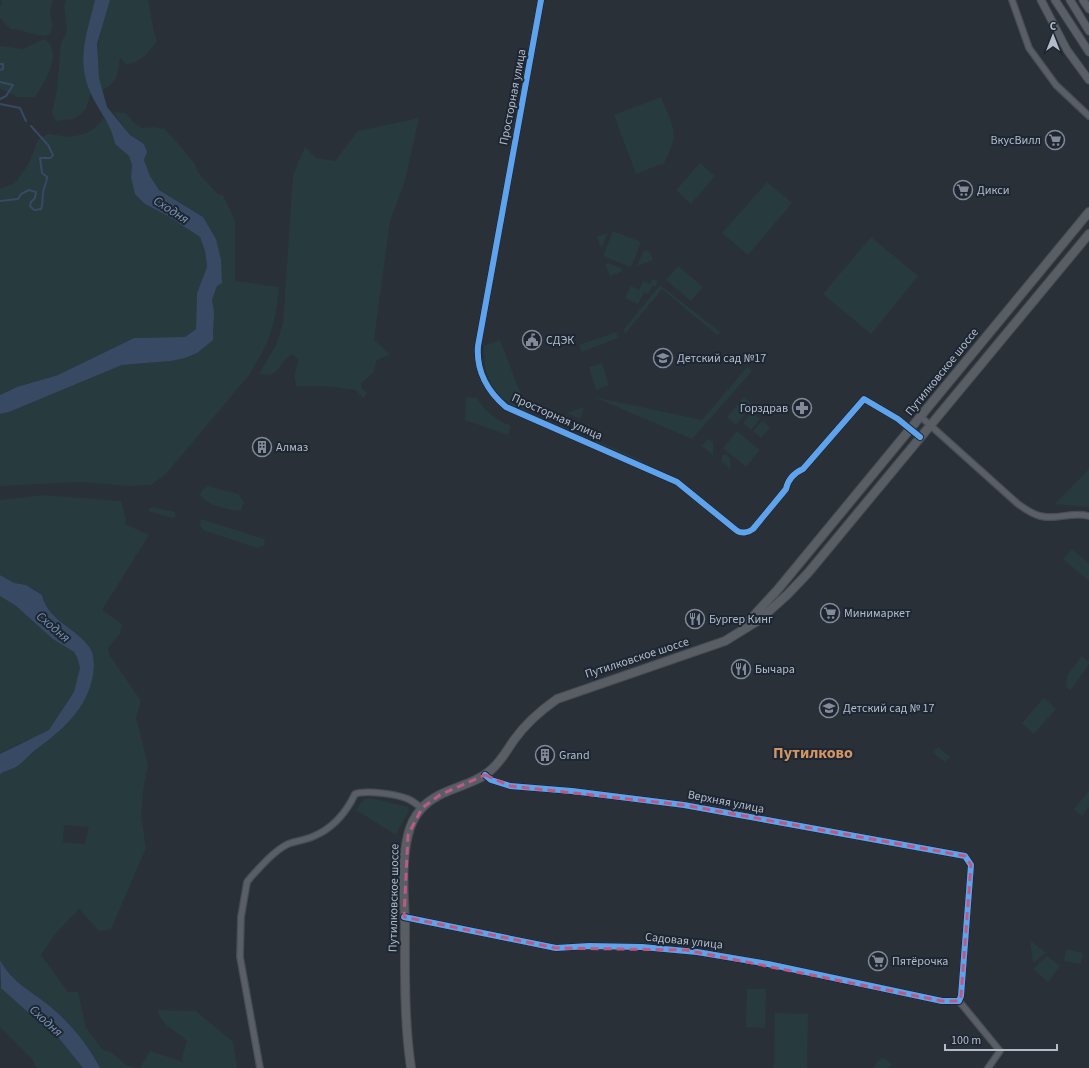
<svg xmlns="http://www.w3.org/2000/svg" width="1089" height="1068" viewBox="0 0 1089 1068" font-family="'Source Sans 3',sans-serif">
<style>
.green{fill:#273a3e;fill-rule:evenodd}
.water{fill:#384963}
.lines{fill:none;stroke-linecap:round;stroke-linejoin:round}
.stream{stroke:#384963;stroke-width:2}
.minor-casing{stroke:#484c53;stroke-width:8}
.tertiary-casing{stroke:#484c53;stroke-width:9}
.secondary-casing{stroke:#484c53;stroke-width:10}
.minor{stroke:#5a5e66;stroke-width:5.5}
.tertiary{stroke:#5a5e66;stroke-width:7}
.secondary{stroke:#595d64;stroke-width:8}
.cycleway-casing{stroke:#1d2633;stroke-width:8}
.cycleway{stroke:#60a3ed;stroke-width:6}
.marked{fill:none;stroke:#bc5a87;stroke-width:3;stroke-dasharray:8 5;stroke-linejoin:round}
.labels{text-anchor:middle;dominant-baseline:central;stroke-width:4;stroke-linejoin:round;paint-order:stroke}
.street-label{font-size:12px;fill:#b4bcc9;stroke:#1d2633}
.poi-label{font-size:12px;fill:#b4bcc9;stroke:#1d2633;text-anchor:start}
.water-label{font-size:13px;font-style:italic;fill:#7c92b1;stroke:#1d2633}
.district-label{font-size:16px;font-weight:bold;fill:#d59563;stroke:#1d2633}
</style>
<rect width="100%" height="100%" fill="#2a3038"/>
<path class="green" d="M1,0H53C52,4 49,9 50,13C51,22 55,27 49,35C36,38 24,29 10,29L0,18V7L2,3Z
M66,0H95L87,31L84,66L91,92L86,109L80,115L73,119L56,121L52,113L57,90L61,43L67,31L64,6Z
M110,0H148L154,32L157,41C148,54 142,61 126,65L120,57C118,72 118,84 102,90C92,52 99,36 110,0Z
M44,39C65,52 44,83 35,97H18L0,89V46L23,49Z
M661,97C673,128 681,131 664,163L636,174L614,115Z
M113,112L126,113L133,122L142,128L154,127L165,129L180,146L195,164L199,174L219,195H223L235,220V281L279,287C275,327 270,341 249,375L165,475L151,485L127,486L80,482L0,486V414L9,412L122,365L171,361L197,353L214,333L212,300L217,286L216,239L203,217L159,190L150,176L144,160L147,152L144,144L130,135Z
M104,118L113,131L115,144L129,156L132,165L131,177L145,204L168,216L200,237L205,251L207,267L197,293L196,329L185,337L134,338L58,375L17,387L0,395V189L15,183L29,163L38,140L48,134L70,137L84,134L95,128Z
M419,118L405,181L390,221L374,340L390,354L377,360L373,373L361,383L362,389L367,393L363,398L356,390L326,386H297C292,376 297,370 298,359L293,354C276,362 283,378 259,374L276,345L283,324L293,175L305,147L316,158L335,161L358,131Z
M700,163L715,176L691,204L676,190Z
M767,182L792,203L748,255L722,233Z
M613,231L641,242L631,267L603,256Z
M608,233L601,248L597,237Z
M871,237L918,276L871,334L823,294Z
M644,250L650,252L653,260L637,266Z
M608,263L621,268L623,271L610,276L605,264Z
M678,266L703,287L691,301L666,280Z
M652,279L658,281L655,287L652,286L648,294L644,292L638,304L625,298L631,286L639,290L643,281L650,284Z
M660,285L720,332L717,335L662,289L625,334L624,329Z
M616,332L618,338L582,352L579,345Z
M500,340L528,413C495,399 483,382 484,346Z
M602,363L609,385L596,390L589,367Z
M747,367L752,371L692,439L594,397L702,420Z
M466,397L477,398C486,413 496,419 511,426L508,435L465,420Z
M744,397L753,405L736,425L727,417Z
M584,407L580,419L567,413Z
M752,412L760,419L751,430L743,423Z
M762,421L770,427L761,438L753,431Z
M737,431L760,450L746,467L723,448Z
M708,439L713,442V455L702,446Z
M596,440L643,461L642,464L595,444Z
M722,455H727L730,458V469L722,462Z
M1089,469V507L1055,504Z
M208,486L238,494L244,502L241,511C228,510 208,506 200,495L202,490Z
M43,495L121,501L126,519L125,524L149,535L102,610L122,624L120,634L108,648L110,656L141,701L136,718L148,765L144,785L141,815L146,848L111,929L99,931L79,909L55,934L41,955L68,992H78L86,1028L102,1049L114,1054L126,1065L135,1068H100C89,1046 70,1023 52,1008C31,990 14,985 0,960V774C4,771 10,770 14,768C22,764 28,756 35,750C63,731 83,712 92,678C94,669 96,656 90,648C77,628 49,621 42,595L26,585L14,583L0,575V500ZM64,825L89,827L85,844L63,842Z
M151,507L175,512V517L172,518L148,511Z
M201,519L264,539L265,545L257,548L203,530L200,525Z
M1072,549L1089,564V581L1063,559Z
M0,596C27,612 47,635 74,652L77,657L80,668L78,679L74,692L58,718L49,730L36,737L27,740L0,754Z
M1082,656L1089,662V664L1070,691L1066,686L1067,676Z
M1044,698L1056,709L1034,734L1022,723Z
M938,747L950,757L945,762L933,753Z
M1089,790V806L1082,816L1074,810Z
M370,798L408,807L409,810L396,835L356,810L364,799Z
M1030,940L1046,953L1033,963Z
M1066,949L1083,953L1081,964L1064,961Z
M1047,956L1060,966L1048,982L1033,969Z
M0,986L51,1033L58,1037L83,1068H37L31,1058L0,1027Z
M747,989H766L765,1028L746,1027Z
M158,1010L196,1011L233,1042L237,1068H140L150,1051L183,1062L182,1057L187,1041C178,1032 159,1024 158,1010Z
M775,1013L808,1014L807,1068H774Z
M882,1057L892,1064L888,1068H873Z"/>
<path class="water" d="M95,0H110L97,44L99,78L107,107L130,135L144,144L147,152L144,160L150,176L159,190L203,217L216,239L221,260L222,283L217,286L212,300L214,312L213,340L197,353L185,358L171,361L122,365L9,412L0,414V395L17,387L58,375L134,338L185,337L196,329L197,293L207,267L205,251L200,237L168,216L145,204L135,194L131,177L132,165L129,156L115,144C112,126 101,114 93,98C75,63 86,36 95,0Z
M0,575L14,583L26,585L42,595C48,621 77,628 90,648C95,655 94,667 93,675C87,709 62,731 35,750C28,756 22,764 14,768C10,770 4,771 0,774V754L49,730L74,692L80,668L77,657L74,652L53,639L16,606L0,596Z
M0,960C14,985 31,990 52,1008C70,1023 89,1046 100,1068H83L58,1037L51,1033L1,988Z"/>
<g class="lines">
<path class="stream" d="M0,64H3V69L0,70
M0,82L13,85L6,96L0,99
M0,104L20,108L26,121
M0,201L18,199L21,194L29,190L36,192L35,198L31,202L30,206L34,210L41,209C44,202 41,193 45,186C46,182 47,181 47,177L42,173L40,158H51L53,155L48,145L31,126"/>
<g class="minor-casing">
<path id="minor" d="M541,0L478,346C476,371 488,392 506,407L677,482L736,530C741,534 748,533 753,529L786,489C788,479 794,473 803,469L864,399L898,419L920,437
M1012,0L1029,48L1056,85L1089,116
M921,417L1018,504C1027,510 1036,517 1047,517C1062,518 1074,512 1089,516
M485,775L491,780L510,786L572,791L684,805L965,856L971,865L961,996L959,1001
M404,917L556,948L589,946L642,947L697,952L768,964L942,1001H959
M959,1001L1000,1051L988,1068
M260,1068L240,957L241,917L247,882L251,877C262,865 274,851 288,844C296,841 305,840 312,837C332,829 346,813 355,794C367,790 396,794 408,799C413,801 417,805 422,808"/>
</g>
<g class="tertiary-casing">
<path id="tertiary" d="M1041,0L1067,50L1089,80
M1055,0L1089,52
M1070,0L1089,31
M1083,0L1089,9"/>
</g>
<g class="secondary-casing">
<path id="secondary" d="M747,623L779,588L1089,212
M411,1068C404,1020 405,971 405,923C404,895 401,863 408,835C410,826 415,816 421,809C440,787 472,788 492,769C501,761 507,750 514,740C526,723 540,711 557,699L725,641L759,620L787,595L808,573L1089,234"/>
</g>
<use href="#minor" class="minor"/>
<use href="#tertiary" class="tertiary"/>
<use href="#secondary" class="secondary"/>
<g class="cycleway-casing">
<path id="cycleway" d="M541,0L478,346C476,371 488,392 506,407L677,482L736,530C741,534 748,533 753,529L786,489C788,479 794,473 803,469L864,399L898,419L920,437
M404,917L556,948L589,946L642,947L697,952L768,964L942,1001H959L961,996L971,865L965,856L684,805L572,791L510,786L491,780L485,775"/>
</g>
<use href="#cycleway" class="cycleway"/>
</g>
<path class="marked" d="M485,775L510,786L684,805L965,856L971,865L961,996L959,1001H942L686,950L556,948L404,917L408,835L422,808L440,795Z"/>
<defs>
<g id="supermarket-ring" transform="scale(1)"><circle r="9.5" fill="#1d2633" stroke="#848b96" stroke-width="1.5"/><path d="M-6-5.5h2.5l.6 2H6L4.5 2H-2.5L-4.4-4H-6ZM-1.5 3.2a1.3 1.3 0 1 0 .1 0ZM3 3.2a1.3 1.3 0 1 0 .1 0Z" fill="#848b96"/></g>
<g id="civic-ring" transform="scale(1)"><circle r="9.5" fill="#1d2633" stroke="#848b96" stroke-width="1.5"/><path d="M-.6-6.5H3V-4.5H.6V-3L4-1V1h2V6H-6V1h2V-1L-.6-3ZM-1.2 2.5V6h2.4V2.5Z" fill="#848b96"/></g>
<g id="school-ring" transform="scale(1)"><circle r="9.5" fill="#1d2633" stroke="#848b96" stroke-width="1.5"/><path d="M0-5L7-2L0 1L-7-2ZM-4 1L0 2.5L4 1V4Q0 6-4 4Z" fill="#848b96"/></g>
<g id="pharmacy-ring" transform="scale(1)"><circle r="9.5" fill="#1d2633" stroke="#848b96" stroke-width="1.5"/><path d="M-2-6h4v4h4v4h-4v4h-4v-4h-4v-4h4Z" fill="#848b96"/></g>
<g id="building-ring" transform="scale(1)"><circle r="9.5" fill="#1d2633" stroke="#848b96" stroke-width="1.5"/><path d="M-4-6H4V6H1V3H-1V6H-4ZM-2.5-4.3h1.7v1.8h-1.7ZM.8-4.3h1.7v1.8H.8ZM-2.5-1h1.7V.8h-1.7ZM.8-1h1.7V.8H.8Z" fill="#848b96"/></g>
<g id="restaurant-ring" transform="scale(1)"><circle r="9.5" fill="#1d2633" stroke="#848b96" stroke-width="1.5"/><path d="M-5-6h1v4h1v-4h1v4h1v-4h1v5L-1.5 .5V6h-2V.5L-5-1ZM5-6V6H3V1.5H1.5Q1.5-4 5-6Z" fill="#848b96"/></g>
</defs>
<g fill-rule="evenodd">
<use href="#supermarket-ring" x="1055" y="140"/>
<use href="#supermarket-ring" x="963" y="190"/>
<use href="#civic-ring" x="532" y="340"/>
<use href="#school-ring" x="663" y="358"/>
<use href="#pharmacy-ring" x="802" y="408"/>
<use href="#building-ring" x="262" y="447"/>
<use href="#supermarket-ring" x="830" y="613"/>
<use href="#restaurant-ring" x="695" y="619"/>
<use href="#restaurant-ring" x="741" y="669"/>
<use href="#school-ring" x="829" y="708"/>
<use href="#building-ring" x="545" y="755"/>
<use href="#supermarket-ring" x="878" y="961"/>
</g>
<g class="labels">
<g class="street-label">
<text transform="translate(513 97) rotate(-79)">Просторная улица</text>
<text transform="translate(942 372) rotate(-51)">Путилковское шоссе</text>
<text transform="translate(557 417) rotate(24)">Просторная улица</text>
<text transform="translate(637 658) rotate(-18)">Путилковское шоссе</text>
<text transform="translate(726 802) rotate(11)">Верхняя улица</text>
<text transform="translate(394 898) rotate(-89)">Путилковское шоссе</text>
<text transform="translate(684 941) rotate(6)">Садовая улица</text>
</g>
<g class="poi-label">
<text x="1041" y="140" text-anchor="end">ВкусВилл</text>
<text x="977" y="190">Дикси</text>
<text x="546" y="340">СДЭК</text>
<text x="677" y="358">Детский сад №17</text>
<text x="788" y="408" text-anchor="end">Горздрав</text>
<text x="276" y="447">Алмаз</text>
<text x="844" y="613">Минимаркет</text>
<text x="709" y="619">Бургер Кинг</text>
<text x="755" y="669">Бычара</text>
<text x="843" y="708">Детский сад № 17</text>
<text x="559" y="755">Grand</text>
<text x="892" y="961">Пятёрочка</text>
</g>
<g class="water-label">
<text transform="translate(171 210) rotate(33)">Сходня</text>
<text transform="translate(53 627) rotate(40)">Сходня</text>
<text transform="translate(46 1021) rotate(42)">Сходня</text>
</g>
<g class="district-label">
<text x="813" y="753">Путилково</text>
</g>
</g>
<g transform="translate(1053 36)" stroke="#1d2633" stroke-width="3" paint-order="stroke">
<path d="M0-3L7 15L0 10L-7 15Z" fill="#b4bcc9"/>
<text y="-6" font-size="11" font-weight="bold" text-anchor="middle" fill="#b4bcc9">С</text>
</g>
<path d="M945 1044v6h112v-6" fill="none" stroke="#b4bcc9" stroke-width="2"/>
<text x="951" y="1044" font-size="12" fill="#b4bcc9" stroke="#1d2633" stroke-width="3" paint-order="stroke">100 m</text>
</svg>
